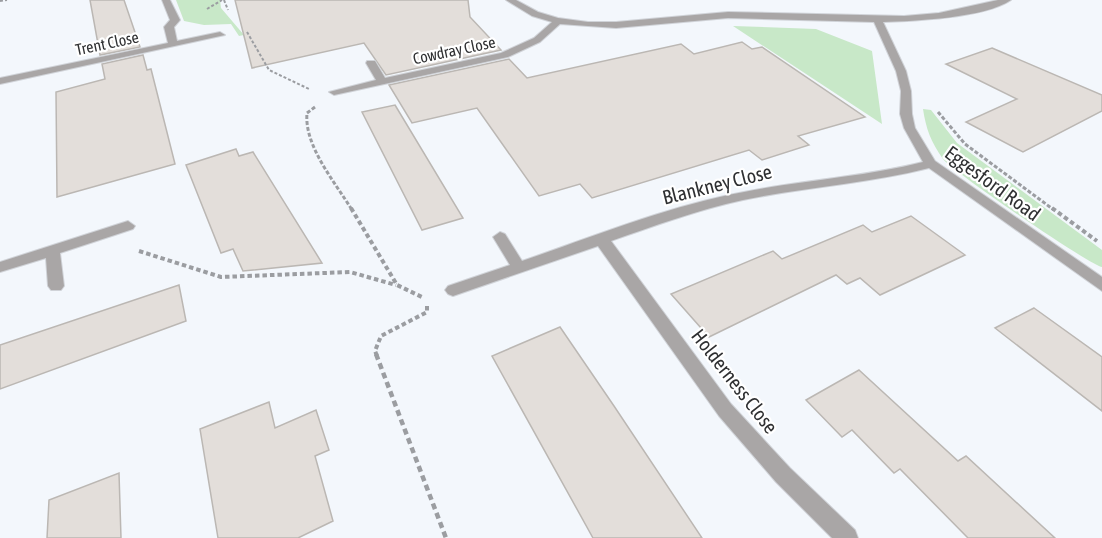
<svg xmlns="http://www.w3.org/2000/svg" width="1102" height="538" viewBox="0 0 1102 538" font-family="'Asap Condensed',sans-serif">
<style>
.green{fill:#c8e8c8}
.building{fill:#e3deda;stroke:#bbb7b3;stroke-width:1.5}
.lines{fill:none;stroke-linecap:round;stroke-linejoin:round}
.minor-casing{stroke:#d0d3d8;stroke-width:2}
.path-far3{stroke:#9b9da1;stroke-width:2;stroke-dasharray:3 2;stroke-linecap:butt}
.path-far2{stroke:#9b9da1;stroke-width:3;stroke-dasharray:4 2;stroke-linecap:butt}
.path-far1{stroke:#9b9da1;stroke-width:4;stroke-dasharray:4.5 3;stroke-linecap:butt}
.path{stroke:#9b9da1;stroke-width:4.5;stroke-dasharray:6 4;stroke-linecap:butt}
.minor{fill:#a9a6a6;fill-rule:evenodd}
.labels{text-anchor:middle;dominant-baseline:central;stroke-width:4.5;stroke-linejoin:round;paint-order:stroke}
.far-street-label{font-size:16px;fill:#2f3032;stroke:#fff}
.street-label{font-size:20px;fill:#2f3032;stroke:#fff}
</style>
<rect width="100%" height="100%" fill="#f3f7fc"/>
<path class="green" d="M176,0H220L221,8L244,35L239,36L231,24L204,25L184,21Z
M733,26L816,29L872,51L882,124Z
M923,109L931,110L957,143L1102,250V267C1091,266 953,172 943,159C931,142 926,129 923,109Z"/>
<path class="building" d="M90,0H124L140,47L100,55Z
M235,0H468L470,17L501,50L386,75L364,43L252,68Z
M742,42L752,49L762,47L865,117L798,136L809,145L762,160L749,150L592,198L580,184L539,196L477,108L412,123L389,85L509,59L527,78L681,44L694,54Z
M992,48L1102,95V111L1023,152L966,122L1017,99L946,64Z
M143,55L147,70L151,69L175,164L57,197L56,92L105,79L102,64Z
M395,105L463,218L422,230L362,112Z
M236,149L239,156L253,152L322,263L243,271L233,249L221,253L186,165Z
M911,216L965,255L880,295L860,278L847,284L836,275L709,337L671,294L773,251L782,259L863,225L872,232Z
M179,285L186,321L0,389V345Z
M1034,308L1102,357V411L995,328Z
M560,327L614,406L702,538H593L492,356Z
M859,370L958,461L966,456L1055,538H968L900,469L894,473L852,430L842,437L806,400Z
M269,402L275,428L316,410L329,450L315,456L333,521L298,538H218L200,429Z
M119,473L121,538H47L49,500Z"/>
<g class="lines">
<g class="minor-casing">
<path id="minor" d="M162,0H170L180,20L174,27L177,41L220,32L225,35L0,84V78L168,43L164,27L170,20Z
M506,0H516L538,12L558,18L588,22H616L728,12L904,16L939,13L998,0H1011C985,18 915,21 883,22L906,71L911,91L912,114L915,128L935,161L1102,277V291L929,168C867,184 805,187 743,200C697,210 654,226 611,241L731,404L790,468L855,530L858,538H832L776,482L719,416L598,246L453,296L448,294L445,290L448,286L510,265L493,237L500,232L505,234L522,261C595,236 668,206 744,192C803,180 864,177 923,162L904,128L900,114L901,91L896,71L874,22L728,18L616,28L560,24L540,42L508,57L334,95L329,92L376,80L366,63L367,61H375L385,78L501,53L534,38L552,22L532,16Z
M128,221L135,226L133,229L60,253L64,286L61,290H51L48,286L46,258L0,272V262Z"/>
</g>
<path class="path-far3" d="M224,0L228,10
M0,1L7,0
M207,9L222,0
M247,32L269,70L309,89"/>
<path class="path-far2" d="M315,107L307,113C304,146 335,182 352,210
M938,112L965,144L1054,210"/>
<path class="path-far1" d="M351,208L397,285L424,298
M1052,208L1097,241
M139,251L221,277L350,272L396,285
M377,356L375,351L381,336L427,312V306"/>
<path class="path" d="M376,354L446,538"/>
<use href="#minor" class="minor"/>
</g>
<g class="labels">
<g class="far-street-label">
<text transform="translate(107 43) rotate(-12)">Trent Close</text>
<text transform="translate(454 50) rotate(-12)">Cowdray Close</text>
</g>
<g class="street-label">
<text transform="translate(993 183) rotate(36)">Eggesford Road</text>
<text transform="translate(717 184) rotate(-14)">Blankney Close</text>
<text transform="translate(735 381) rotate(52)">Holderness Close</text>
</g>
</g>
</svg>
